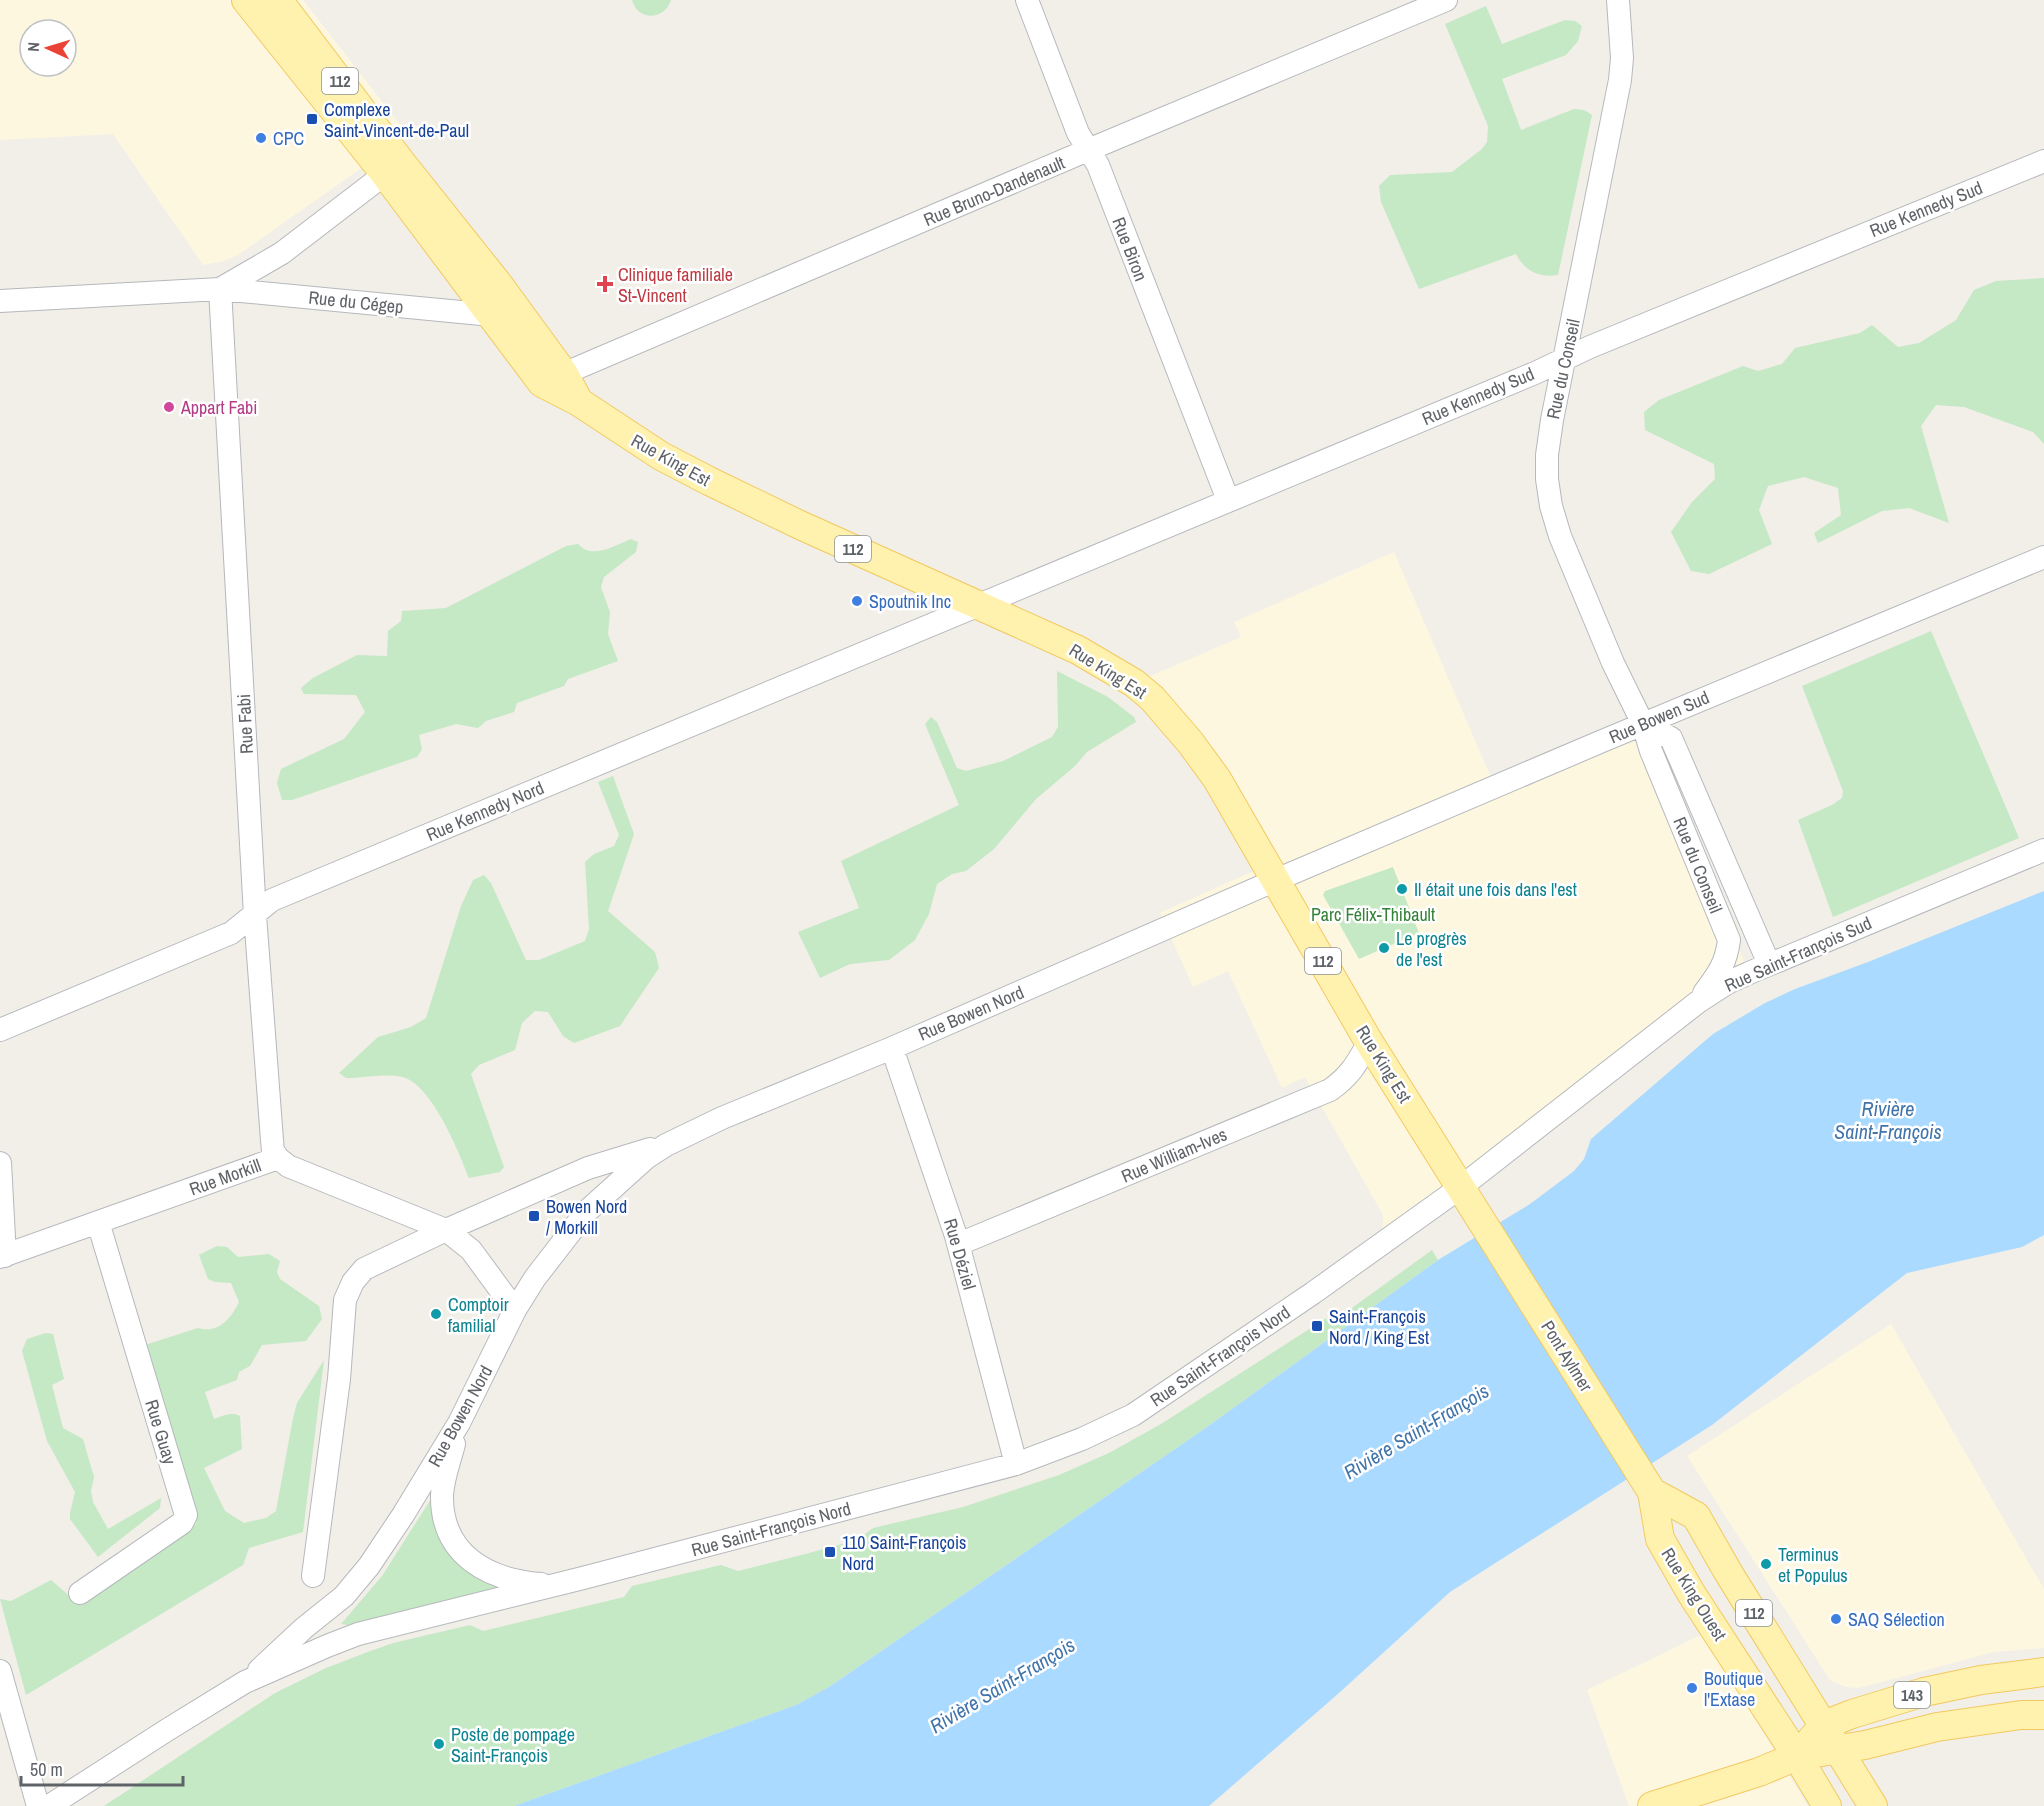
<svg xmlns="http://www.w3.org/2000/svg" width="2044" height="1806" viewBox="0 0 2044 1806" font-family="'Archivo Narrow',sans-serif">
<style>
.commercial{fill:#fef7e0;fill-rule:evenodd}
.green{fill:#c5e8c5}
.water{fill:#aadaff}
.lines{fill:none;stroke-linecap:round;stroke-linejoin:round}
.minor-casing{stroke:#b5b8bc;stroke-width:24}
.major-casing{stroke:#f2c960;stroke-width:30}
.minor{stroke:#fff;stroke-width:22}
.major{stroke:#fff2af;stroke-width:28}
.transit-dot{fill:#1a4fb4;stroke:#fff;stroke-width:2}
.shop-dot{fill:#3f7fe0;stroke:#fff;stroke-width:2}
.health-dot{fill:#e0444e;stroke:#fff;stroke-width:2}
.hotel-dot{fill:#d1479c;stroke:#fff;stroke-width:2}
.culture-dot{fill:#0f9aa8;stroke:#fff;stroke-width:2}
.labels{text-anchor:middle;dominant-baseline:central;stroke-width:5;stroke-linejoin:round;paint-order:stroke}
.shield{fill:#fff;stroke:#8f9295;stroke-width:1.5}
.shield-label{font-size:16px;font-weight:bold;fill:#5f6368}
.transit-label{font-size:18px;fill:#164399;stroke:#fff;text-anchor:start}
.shop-label{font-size:18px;fill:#366cbe;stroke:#fff;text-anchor:start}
.street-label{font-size:18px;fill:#5f6368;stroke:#fff}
.health-label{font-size:18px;fill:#be3a42;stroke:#fff;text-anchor:start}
.hotel-label{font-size:18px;fill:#b23c85;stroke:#fff;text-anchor:start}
.culture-label{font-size:18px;fill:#0d838f;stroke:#fff;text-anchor:start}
.park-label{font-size:18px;fill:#348238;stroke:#fff}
.water-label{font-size:20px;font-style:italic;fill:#4174aa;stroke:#fff}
</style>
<rect width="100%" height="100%" fill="#f1efe8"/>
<path class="commercial" d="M0,0H303L408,135L238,255L224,261L203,265L113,134L0,140ZM30,30H66V66H30Z
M1394,552L1495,787L1643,724L1749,973L1382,1243L1383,1215L1305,1077L1282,1088L1228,971L1193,987L1160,913L1267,865L1134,683L1241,637L1234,622Z
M1891,1324L2044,1589V1648L1994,1652L1859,1688L1846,1687L1830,1680L1687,1456Z
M1703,1634L1808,1806H1629L1587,1690Z"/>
<path class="green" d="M632,0H671C665,20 638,22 632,0Z
M1486,6L1502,44L1565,20L1575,21L1582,26L1578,41L1566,55L1502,79L1521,130L1574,109L1584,110L1592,115L1558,275C1538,278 1525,271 1516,254L1419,289L1381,202L1379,186L1390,175L1452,172L1482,149L1487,142L1488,126L1445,24Z
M2044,278V444L2033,432L1964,407L1936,405L1921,426L1949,523L1909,508L1882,511L1818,543L1814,533L1841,515L1838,488L1804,477L1768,486L1759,510L1772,544L1709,574L1691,571L1671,532L1692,502L1715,479L1714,464L1645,430L1644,412L1659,400L1743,366L1758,371L1782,364L1795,348L1860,333L1872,325L1898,347L1919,343L1956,320L1974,290L1996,281Z
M631,539L638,542L636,552L604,577L601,587L610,612L608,634L618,661L568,679L564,686L517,703L514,712L486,721L478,728L456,724L419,735L422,749L417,757L292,800H282L277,783L281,769L344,739L365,712L356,695L304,694L301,688L313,678L357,655L387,656L388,631L401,621L402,611L446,608L566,546L578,544C593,560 613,546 631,539Z
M1931,631L2019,838L1833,917L1798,820L1832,805L1842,798L1843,791L1802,686Z
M1057,671L1108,697L1134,717L1136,722L1087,752L1075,766L1036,799L994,849L966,871L952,874L937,884L929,914L915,940L889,960L850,964L820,978L798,932L859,908L841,861L959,805L925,724L931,717L937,722L957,768L966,771L1003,761L1052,737L1058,727Z
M613,776L634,834L608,911L655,952L659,968L620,1026L574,1043L563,1036L548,1012L535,1011L522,1023L515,1050L479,1065L471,1074L504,1167L500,1172L469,1178C459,1152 431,1083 402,1077C387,1073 362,1078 346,1078L339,1073L378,1037L411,1027L426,1018L461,906L473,880L484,875L491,883L526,960H539L585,941L589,929L585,862L594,854L614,846L619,835L598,782Z
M1393,867L1419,933L1359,959L1323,895L1325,891Z
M217,1246L227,1247L238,1257L269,1254L280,1261L277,1272L280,1279L319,1306L322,1319L306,1341L262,1345L250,1366L239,1372L237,1380L205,1392L214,1419C222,1416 232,1411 240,1416L242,1449L204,1468L225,1511L244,1523L266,1518L276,1511L293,1418L297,1403L324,1360L303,1532L249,1548L243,1565L26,1695L0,1599L11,1601L51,1580L79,1604L196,1524V1512L145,1345L198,1328C218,1334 231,1319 239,1302L231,1283L215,1282L208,1279L199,1255Z
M1432,1250L1438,1260L1207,1427L829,1687L796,1705L514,1806H104L275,1693L326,1668L365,1653L393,1643L470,1625L483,1631L624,1597L632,1586L721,1565L738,1571L809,1553L857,1540L873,1528L963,1507L1059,1475L1109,1453L1161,1424L1325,1319L1345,1313Z
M46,1333L53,1334L64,1379L52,1385L63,1428L83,1439L94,1477L91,1491L93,1502L108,1529L161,1498L160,1508L98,1557L70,1519V1513L75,1492L47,1441L22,1351L27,1339Z
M431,1499C438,1554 452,1564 500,1587L347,1625L341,1624L382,1576Z"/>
<path class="water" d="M2044,891V1235L2022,1247L1907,1273L1712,1425L1450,1592L1339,1693L1209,1806H514L796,1705L829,1687L1207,1427L1438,1260L1530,1204L1574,1171L1584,1159L1591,1139L1713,1034L1765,1003L1795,989L1868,962Z"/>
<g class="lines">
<g class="minor-casing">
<path id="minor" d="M1027,0L1078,133L1098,165L1228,500
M1618,0L1622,58L1620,80L1552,420L1547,455V479L1551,506L1560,536L1613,663L1643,724L1651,751L1729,940C1726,964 1718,974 1704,993
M220,289L255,915L272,1140L273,1151L278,1158
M220,289L282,253L398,164
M0,301L220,289L492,315
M549,380L1088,150L1446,0
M1643,724L1671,738L1769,964
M0,1030L231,933L272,900L1535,373L1590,347L2044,161
M892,1048L956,1236L1016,1464
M0,1163L5,1256
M959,1244L1330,1090C1351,1075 1357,1063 1369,1042
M0,1257L278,1158L288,1166L446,1230L471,1250L515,1310
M454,1444C450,1460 443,1478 442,1495C441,1555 488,1580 541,1584
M313,1576L339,1379L345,1300L353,1282L364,1269L446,1230L588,1168L650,1149
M80,1593L182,1523L186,1515L98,1222
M259,1670L304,1628L344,1596L369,1566L403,1515L459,1423L515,1310L535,1278L586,1212L646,1158L666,1145L722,1118L892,1048L1276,880L1600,742L2044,557
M0,1671L38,1806
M49,1806L167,1730L245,1682L327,1646L358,1634L583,1578L1016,1464L1082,1439L1133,1415L1313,1293L1461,1187L1698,1002L1729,982L1749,973L2044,850"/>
</g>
<g class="major-casing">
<path id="major" d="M246,0L385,174L542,383L579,402L661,456L709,481L800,525L1078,650L1134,683L1152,698L1190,742L1217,779L1369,1042L1652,1492L1660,1539L1691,1593L1797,1756L1827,1806
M278,0L401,162L499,285L564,374L579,402
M1652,1492L1696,1516L1728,1572L1873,1806
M1811,1740L1824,1725L1852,1714L1924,1692L1981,1680L2044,1672
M1652,1806L1759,1772L1797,1756L1865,1745L1937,1727L2021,1715H2044"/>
</g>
<use href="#minor" class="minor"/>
<use href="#major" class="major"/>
</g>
<g class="transit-dot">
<rect x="306" y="113" width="12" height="12" rx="3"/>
<rect x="528" y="1210" width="12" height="12" rx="3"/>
<rect x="1311" y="1320" width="12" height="12" rx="3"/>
<rect x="824" y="1546" width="12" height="12" rx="3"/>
</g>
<g class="shop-dot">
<circle cx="261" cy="138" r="6"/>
<circle cx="857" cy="601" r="6"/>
<circle cx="1836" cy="1619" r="6"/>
<circle cx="1692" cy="1688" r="6"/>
</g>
<path class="health-dot" d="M602 275h6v6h6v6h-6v6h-6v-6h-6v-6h6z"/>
<circle class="hotel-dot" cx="169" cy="407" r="6"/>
<g class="culture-dot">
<circle cx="1402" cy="889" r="6"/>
<circle cx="1384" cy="948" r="6"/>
<circle cx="436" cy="1314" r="6"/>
<circle cx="1766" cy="1564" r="6"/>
<circle cx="439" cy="1744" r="6"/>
</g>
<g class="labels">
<g class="shield">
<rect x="322" y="68" width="36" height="26" rx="4.5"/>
<rect x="835" y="536" width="36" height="26" rx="4.5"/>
<rect x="1305" y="948" width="36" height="26" rx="4.5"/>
<rect x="1736" y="1600" width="36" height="26" rx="4.5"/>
<rect x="1894" y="1682" width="36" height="26" rx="4.5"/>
</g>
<g class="shield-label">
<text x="340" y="81">112</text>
<text x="853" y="549">112</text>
<text x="1323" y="961">112</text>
<text x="1754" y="1613">112</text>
<text x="1912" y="1695">143</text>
</g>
<g class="transit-label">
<text x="324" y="109">Complexe<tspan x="324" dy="21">Saint-Vincent-de-Paul</tspan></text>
<text x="546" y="1206">Bowen Nord<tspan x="546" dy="21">/ Morkill</tspan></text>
<text x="1329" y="1316">Saint-François<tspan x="1329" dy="21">Nord / King Est</tspan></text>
<text x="842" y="1542">110 Saint-François<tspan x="842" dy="21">Nord</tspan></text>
</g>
<g class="shop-label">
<text x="273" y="138">CPC</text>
<text x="869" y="601">Spoutnik Inc</text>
<text x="1848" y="1619">SAQ Sélection</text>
<text x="1704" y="1678">Boutique<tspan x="1704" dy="21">l'Extase</tspan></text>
</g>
<g class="street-label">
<text transform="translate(994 191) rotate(-23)">Rue Bruno-Dandenault</text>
<text transform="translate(1926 209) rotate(-22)">Rue Kennedy Sud</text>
<text transform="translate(1130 249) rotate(69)">Rue Biron</text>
<text transform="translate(356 302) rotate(6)">Rue du Cégep</text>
<text transform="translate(1563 369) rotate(-78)">Rue du Conseil</text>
<text transform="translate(1478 396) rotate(-23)">Rue Kennedy Sud</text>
<text transform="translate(671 460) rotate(29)">Rue King Est</text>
<text transform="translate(1108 671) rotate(32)">Rue King Est</text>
<text transform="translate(1659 717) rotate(-23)">Rue Bowen Sud</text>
<text transform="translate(245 724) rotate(-93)">Rue Fabi</text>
<text transform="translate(485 811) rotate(-23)">Rue Kennedy Nord</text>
<text transform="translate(1698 865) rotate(68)">Rue du Conseil</text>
<text transform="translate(1798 954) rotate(-24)">Rue Saint-François Sud</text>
<text transform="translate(971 1013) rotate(-23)">Rue Bowen Nord</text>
<text transform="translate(1384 1064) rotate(58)">Rue King Est</text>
<text transform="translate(1174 1155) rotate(-23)">Rue William-Ives</text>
<text transform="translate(225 1177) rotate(-20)">Rue Morkill</text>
<text transform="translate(960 1254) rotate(74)">Rue Déziel</text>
<text transform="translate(1220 1356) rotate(-34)">Rue Saint-François Nord</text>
<text transform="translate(1567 1356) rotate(58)">Pont Aylmer</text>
<text transform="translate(460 1416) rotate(-61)">Rue Bowen Nord</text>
<text transform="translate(161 1432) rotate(73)">Rue Guay</text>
<text transform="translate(771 1529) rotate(-15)">Rue Saint-François Nord</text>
<text transform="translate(1694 1594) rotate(58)">Rue King Ouest</text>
</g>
<g class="health-label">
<text x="618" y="274">Clinique familiale<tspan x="618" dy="21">St-Vincent</tspan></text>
</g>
<g class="hotel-label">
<text x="181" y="407">Appart Fabi</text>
</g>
<g class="culture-label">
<text x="1414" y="889">Il était une fois dans l'est</text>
<text x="1396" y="938">Le progrès<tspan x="1396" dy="21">de l'est</tspan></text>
<text x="448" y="1304">Comptoir<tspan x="448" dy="21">familial</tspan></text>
<text x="1778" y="1554">Terminus<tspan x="1778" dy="21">et Populus</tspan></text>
<text x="451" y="1734">Poste de pompage<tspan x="451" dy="21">Saint-François</tspan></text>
</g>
<g class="park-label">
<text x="1373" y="914">Parc Félix-Thibault</text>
</g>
<g class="water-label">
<text x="1888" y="1108">Rivière<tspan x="1888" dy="23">Saint-François</tspan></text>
<text transform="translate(1416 1431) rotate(-31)">Rivière Saint-François</text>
<text transform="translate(1002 1685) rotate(-31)">Rivière Saint-François</text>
</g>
</g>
<g transform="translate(48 48) rotate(274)"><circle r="28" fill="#ffffff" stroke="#bfc1c3" stroke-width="1.5"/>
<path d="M0-4.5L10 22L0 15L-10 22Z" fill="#ea4335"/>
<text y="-9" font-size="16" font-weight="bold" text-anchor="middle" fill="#5f6368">N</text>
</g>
<path d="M21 1776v9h162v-9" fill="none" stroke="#5f6368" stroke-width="3"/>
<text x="30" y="1776" font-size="18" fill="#5f6368" stroke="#ffffff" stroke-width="4.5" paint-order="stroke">50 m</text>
</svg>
